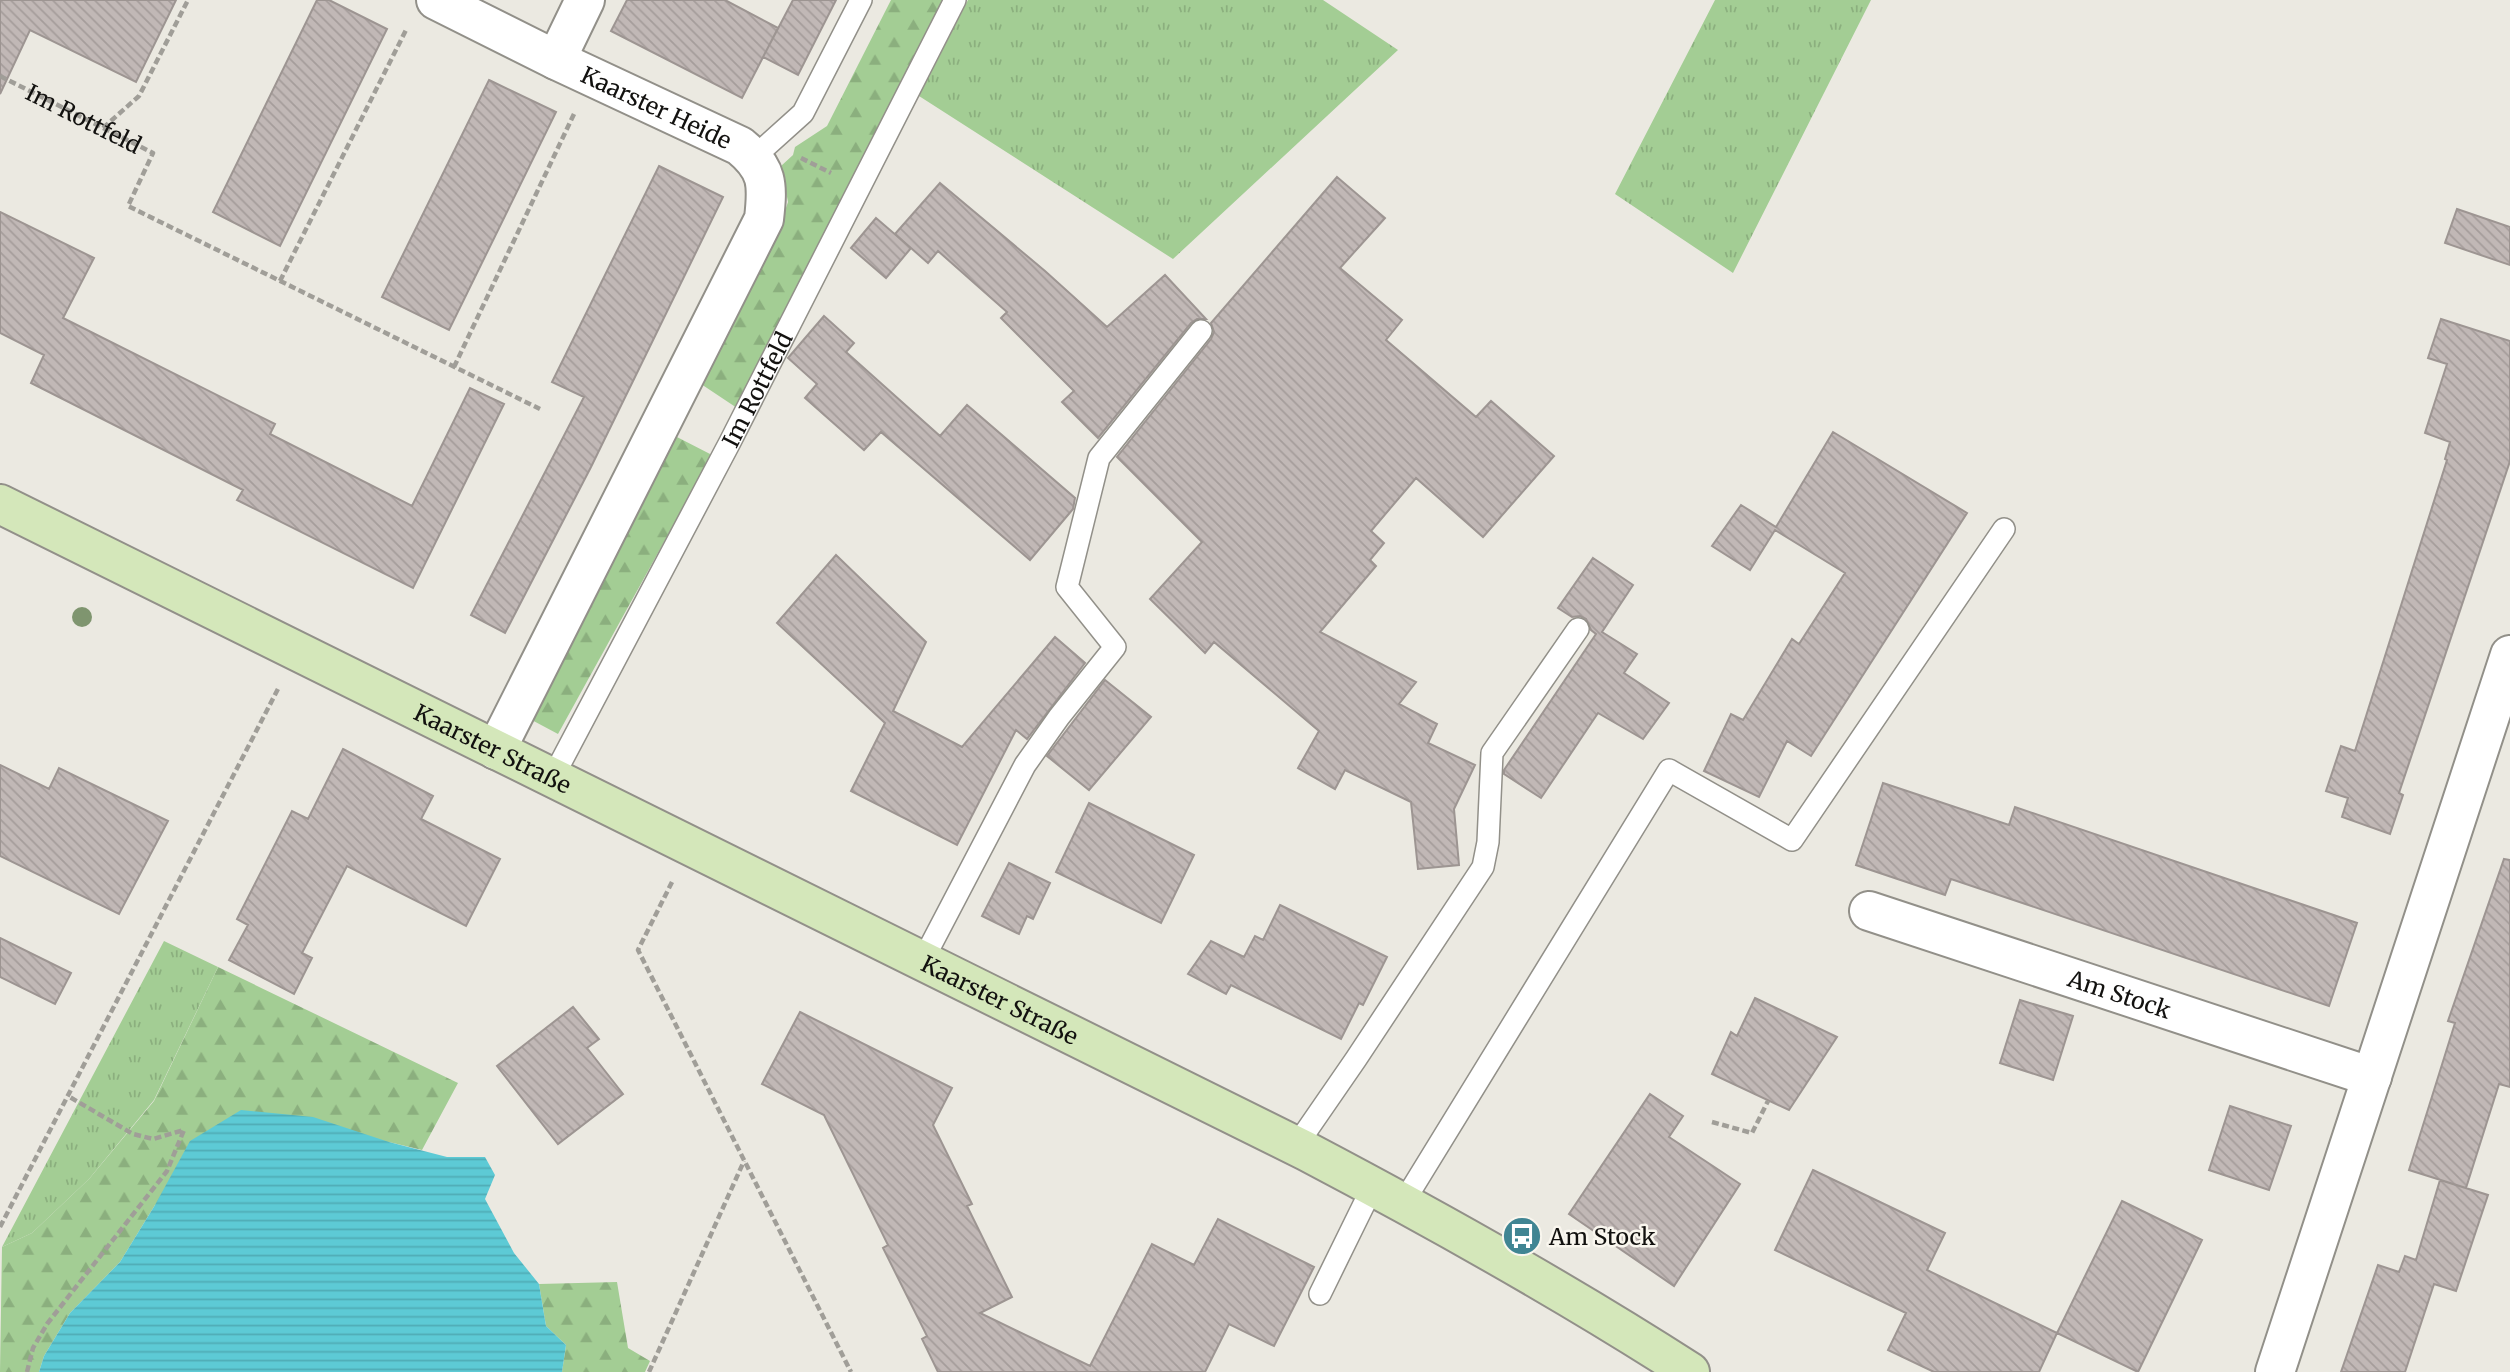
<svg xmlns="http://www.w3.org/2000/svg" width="2510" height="1372" viewBox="0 0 2510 1372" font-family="Merriweather,serif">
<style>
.grass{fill:url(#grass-tufts)}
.forest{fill:url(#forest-firs)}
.water{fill:url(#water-rules)}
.building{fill:url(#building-back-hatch);stroke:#9d9592;stroke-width:2}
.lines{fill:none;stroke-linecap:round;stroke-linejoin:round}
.service-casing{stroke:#929089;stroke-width:24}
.minor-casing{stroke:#929089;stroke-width:42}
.secondary-casing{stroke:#929089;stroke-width:42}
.path{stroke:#a09e98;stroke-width:4.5;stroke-dasharray:7 3.5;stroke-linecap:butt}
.service{stroke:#fff;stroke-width:21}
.minor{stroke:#fff;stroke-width:38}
.secondary{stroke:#d4e7ba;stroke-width:38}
.tree{fill:#7f956f}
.labels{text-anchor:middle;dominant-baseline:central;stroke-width:5;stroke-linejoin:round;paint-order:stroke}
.street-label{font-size:23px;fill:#12110f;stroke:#f9f6ee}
.poi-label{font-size:23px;fill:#12110f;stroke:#f9f6ee;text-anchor:start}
</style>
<defs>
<pattern id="grass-tufts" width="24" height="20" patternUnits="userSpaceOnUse" patternTransform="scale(1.75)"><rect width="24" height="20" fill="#a3cd94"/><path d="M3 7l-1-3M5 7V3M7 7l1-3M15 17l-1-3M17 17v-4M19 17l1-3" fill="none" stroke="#8baf7e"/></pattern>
<pattern id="forest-firs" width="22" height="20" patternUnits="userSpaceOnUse" patternTransform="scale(1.75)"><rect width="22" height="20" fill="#a3cd94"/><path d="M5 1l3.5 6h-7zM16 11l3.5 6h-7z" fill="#8baf7e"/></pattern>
<pattern id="water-rules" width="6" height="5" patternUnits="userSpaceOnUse" patternTransform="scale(1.75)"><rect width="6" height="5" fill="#5dcad5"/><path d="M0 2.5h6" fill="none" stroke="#50acb6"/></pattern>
<pattern id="building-back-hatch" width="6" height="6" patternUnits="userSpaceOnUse" patternTransform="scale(1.75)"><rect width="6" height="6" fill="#c1b8b6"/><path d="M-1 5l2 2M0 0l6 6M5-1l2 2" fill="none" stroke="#a59d9b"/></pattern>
</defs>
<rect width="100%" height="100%" fill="#ebe9e1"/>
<path class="grass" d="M968,0H1323L1398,50L1173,259L919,96Z
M1715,0H1871L1733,273L1615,194Z
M164,941L218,967L154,1100L89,1179L32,1233L2,1247Z"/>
<path class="forest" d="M891,0H946L737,408L701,384L776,237L788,202L781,166L793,155L795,147L827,126Z
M675,436L712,455L558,734L528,718Z
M218,967L458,1083L422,1150L389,1142L155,1205L120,1262L70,1313L44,1356L39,1372H0L2,1247L32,1233L89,1179L154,1101Z
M617,1282L628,1348L650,1361L645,1372H562L566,1345L546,1326L539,1284Z"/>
<path class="water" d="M241,1110L313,1117L389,1142L447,1157H485L495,1175L485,1199L514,1253L539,1284L546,1326L566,1345L562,1372H39L44,1356L70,1313L120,1262L155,1205L190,1141Z"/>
<path class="building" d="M0,0H176L136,82L30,30L0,94Z
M317,0H329L387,29L280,246L213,212Z
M627,0H725L778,28L742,98L611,31Z
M793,0H836L798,75L763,57Z
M489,80L556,112L449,330L382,297Z
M659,166L723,197L591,467L505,633L471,615L584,397L552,382Z
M1337,177L1385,218L1340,268L1402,320L1386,340L1476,417L1491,401L1554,456L1483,537L1416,478L1371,531L1384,543L1370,560L1376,566L1320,632L1416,682L1399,704L1437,724L1428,743L1475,765L1454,809L1459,865L1418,869L1411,802L1345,770L1335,789L1298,768L1319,731L1214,642L1205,653L1150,599L1202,542L1117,457L1211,339L1214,332L1211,323Z
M940,183L1045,271L1107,327L1165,275L1206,319H1197L1191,323L1098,438L1062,402L1074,391L1001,318L1007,312L938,251L928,263L895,234Z
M2457,209L2510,227V265L2445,243Z
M0,212L94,258L63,318L275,424L270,434L412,506L470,388L504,404L413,588L237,500L243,490L31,383L44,355L0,333Z
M876,218L911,248L886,278L851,248Z
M824,316L854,343L846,352L940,436L967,405L1075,498L1073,509L1030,560L881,432L864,450L805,398L817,384L788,358Z
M2441,319L2510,341V461L2399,793L2403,795L2390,834L2342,817L2348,798L2326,791L2341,746L2355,751L2447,460L2445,459L2450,442L2425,433L2447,364L2428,358Z
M1833,432L1967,513L1811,756L1787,741L1759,797L1704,771L1731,714L1743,720L1792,639L1799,644L1845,573L1775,530L1750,570L1712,546L1741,505L1776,527Z
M836,555L926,642L893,711L962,747L1055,637L1085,663L1027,739L1016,730L957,845L851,791L885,723L777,623Z
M1593,558L1633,585L1602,632L1637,654L1624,673L1669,703L1643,739L1598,713L1541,798L1504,774V770L1596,634L1591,630L1586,619L1580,616L1572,617L1558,608Z
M1105,680L1151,717L1089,790L1047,756Z
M343,749L433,796L421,819L500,859L466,926L347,866L302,953L312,958L294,994L229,960L248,925L237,919L292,811L308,819Z
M0,765L49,789L59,768L168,821L119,914L0,856Z
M1883,783L2009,825L2015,807L2357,923L2329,1006L1951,879L1945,895L1856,865Z
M1089,803L1194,855L1161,923L1056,872Z
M2504,859L2510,860V1087L2499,1084L2466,1188L2409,1170L2455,1023L2448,1021Z
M1009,863L1050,883L1033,919L1027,916L1019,934L982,916Z
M1280,905L1387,957L1363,1005L1359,1003L1341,1039L1231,985L1226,994L1188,974L1211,941L1244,957L1255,936L1263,940Z
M0,938L71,973L55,1004L0,977Z
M1755,998L1837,1037L1789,1110L1712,1074L1731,1032L1737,1036Z
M2020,1000L2073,1016L2053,1080L2000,1063Z
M573,1007L599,1039L587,1048L623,1094L558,1144L497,1066Z
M800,1012L952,1088L933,1125L972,1204L967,1206L1012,1297L980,1313L1090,1366L1152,1244L1194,1265L1218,1219L1314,1267L1274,1346L1229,1324L1205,1372H938L922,1339L927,1336L883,1248L888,1245L824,1115L762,1084Z
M1650,1094L1683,1116L1669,1137L1740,1184L1674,1286L1569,1214Z
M2230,1106L2291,1126L2269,1190L2209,1170Z
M1813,1170L1945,1233L1927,1270L2057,1333L2039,1372H1934L1888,1350L1906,1313L1775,1250Z
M2440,1180L2488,1195L2456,1291L2434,1284L2405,1372H2341L2378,1265L2399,1272L2405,1256L2416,1260Z
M2122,1201L2202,1240L2138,1372L2057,1333Z"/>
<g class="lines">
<g class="service-casing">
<g id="service">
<path d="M754,157L803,113L861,0"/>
<path id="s2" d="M553,777L730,442L955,0"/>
<path d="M923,960L1025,765L1059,717L1115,647L1067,587L1099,458L1201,331"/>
<path d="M1296,1146L1356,1059L1483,867L1488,842L1492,753L1578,629"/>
<path d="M1403,1203L1669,770L1792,840L2004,529"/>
<path d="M1320,1294L1373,1186"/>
</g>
</g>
<g class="minor-casing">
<g id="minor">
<path id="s3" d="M436,0L556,60L740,146C768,169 768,184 764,219L496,750"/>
<path d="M556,60L585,0"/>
<path id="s4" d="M1869,911L2372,1077"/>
<path d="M2275,1372L2510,655"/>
</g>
</g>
<g class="secondary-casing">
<g id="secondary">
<path id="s5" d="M0,504L1306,1151C1437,1220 1566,1292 1690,1372"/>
</g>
</g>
<g class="path">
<path id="s1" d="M0,76L153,153L128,206L540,409"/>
<path d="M103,128L139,96L188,0"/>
<path d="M801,158L831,173"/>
<path d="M280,281L407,28"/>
<path d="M454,367L574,114"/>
<path d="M672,882L638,950L851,1372"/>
<path d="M1712,1122L1752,1133L1768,1101"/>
<path d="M0,1227L279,687"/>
<path d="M27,1372L33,1348L47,1324L167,1171L184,1130L153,1139L133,1134L68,1096"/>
<path d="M649,1372L744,1161"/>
</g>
<use href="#service" class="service"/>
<use href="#minor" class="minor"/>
<use href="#secondary" class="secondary"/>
</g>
<circle class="tree" cx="82" cy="617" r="10"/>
<defs>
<g id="bus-disc" transform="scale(2.0125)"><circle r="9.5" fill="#408593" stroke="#f9f6ee"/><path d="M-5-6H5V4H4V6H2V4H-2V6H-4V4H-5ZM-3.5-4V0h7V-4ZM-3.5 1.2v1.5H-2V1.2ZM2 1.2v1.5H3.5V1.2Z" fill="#fff"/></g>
</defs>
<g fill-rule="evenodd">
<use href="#bus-disc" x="1522" y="1236"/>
</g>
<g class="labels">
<g class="street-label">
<text stroke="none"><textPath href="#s3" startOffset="245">Kaarster Heide</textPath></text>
<text stroke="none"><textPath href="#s1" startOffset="94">Im Rottfeld</textPath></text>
<text stroke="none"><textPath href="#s2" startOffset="438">Im Rottfeld</textPath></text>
<text stroke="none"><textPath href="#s5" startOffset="550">Kaarster Straße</textPath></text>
<text stroke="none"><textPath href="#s4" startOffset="264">Am Stock</textPath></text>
<text stroke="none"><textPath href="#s5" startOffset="1116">Kaarster Straße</textPath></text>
</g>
<g class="poi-label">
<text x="1549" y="1236">Am Stock</text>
</g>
</g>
</svg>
